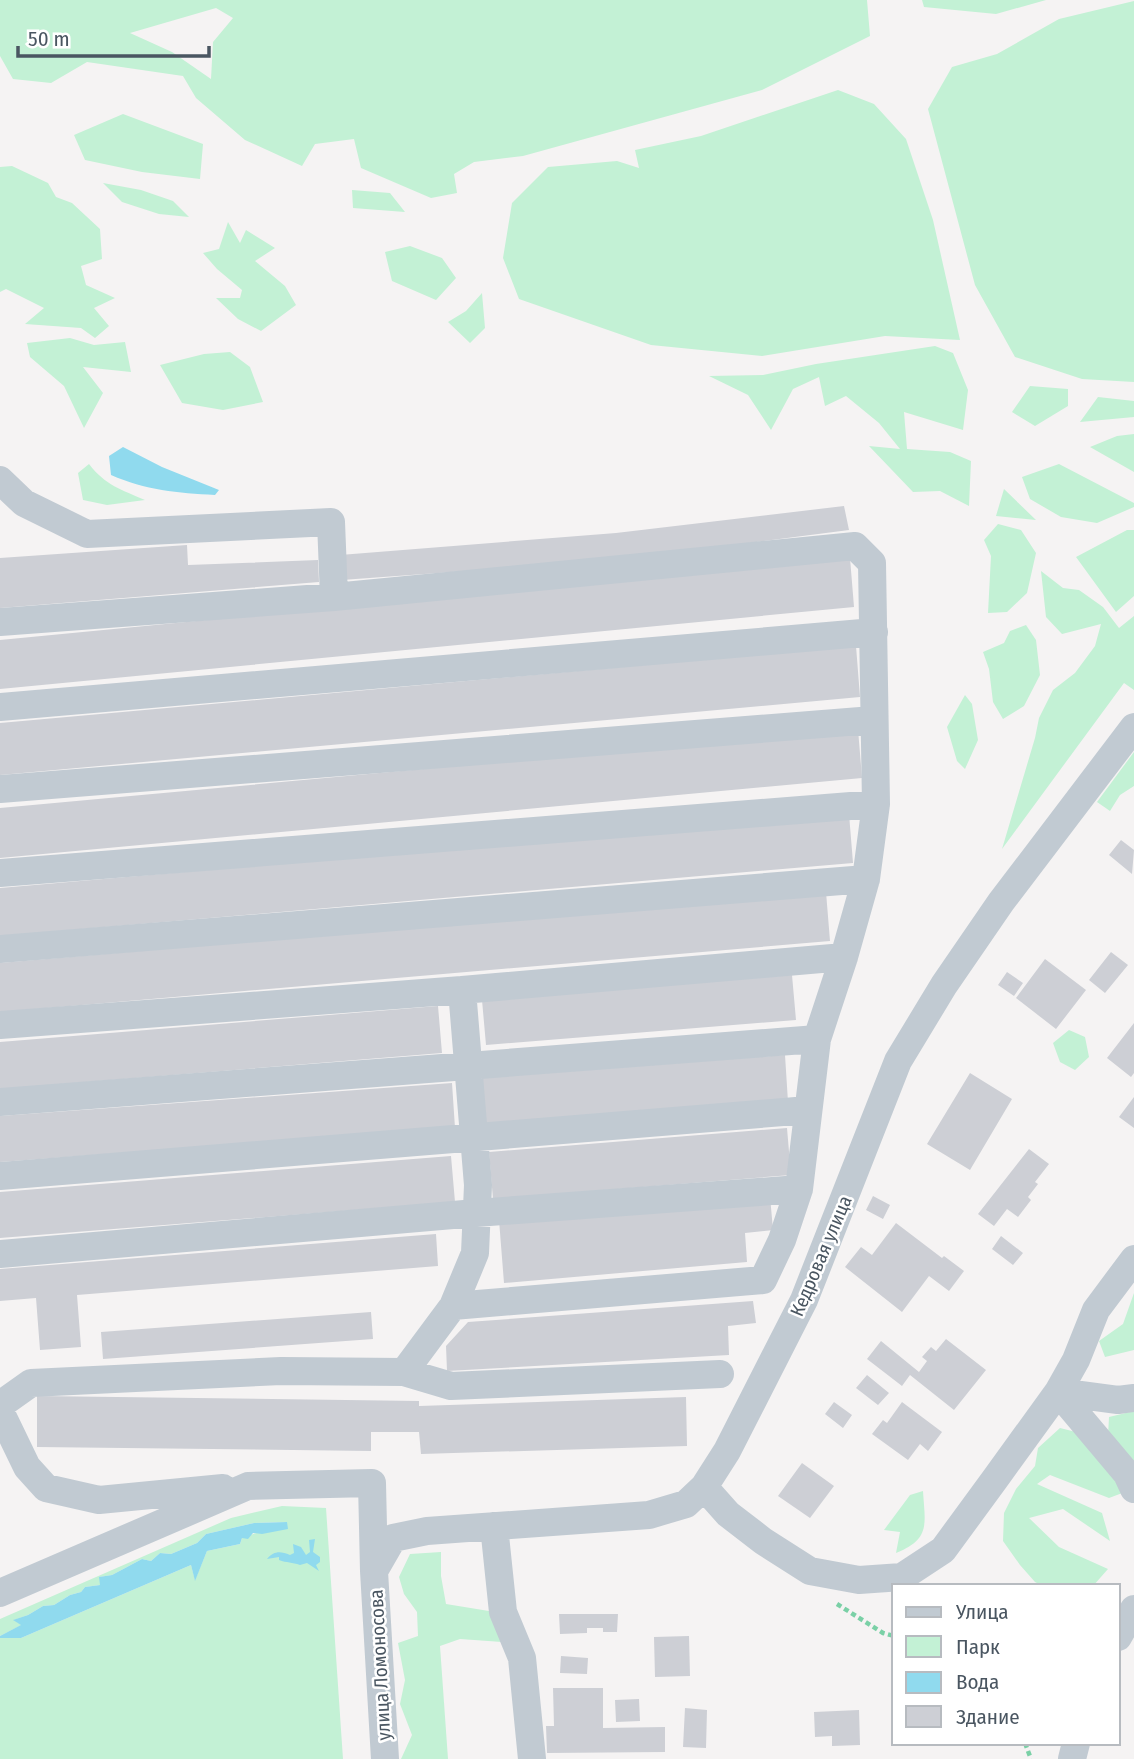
<svg xmlns="http://www.w3.org/2000/svg" width="1134" height="1759" viewBox="0 0 1134 1759" font-family="'Fira Sans Condensed',sans-serif">
<style>
.green{fill:#c3f1d5;fill-rule:evenodd}
.water{fill:#90daee}
.building{fill:#cdcfd5}
.lines{fill:none;stroke-linecap:round;stroke-linejoin:round}
.path{stroke:#7ad0a6;stroke-width:4.5;stroke-dasharray:5 3.5;stroke-linecap:butt}
.minor{stroke:#c1cad2;stroke-width:28}
.labels{text-anchor:middle;dominant-baseline:central;stroke-width:5;stroke-linejoin:round;paint-order:stroke}
.street-label{font-size:19px;fill:#4a5661;stroke:#fff}
</style>
<rect width="100%" height="100%" fill="#f5f3f3"/>
<path class="green" d="M0,0H867L870,36L762,90L523,156L474,162L454,174L457,193L431,198L361,168L354,139L315,144L302,166L245,140L196,98L183,76L87,62L51,83L13,79L0,56ZM216,8L233,18L213,42L211,79L172,52L130,33Z
M922,0H1046L996,14L924,7Z
M1134,1V382L1082,379L1015,357L975,285L928,109L952,67L997,54L1059,19Z
M838,90L874,104L906,139L933,220L960,340L885,336L762,356L651,345L519,299L503,258L512,203L548,167L617,161L639,168L635,150L701,136Z
M123,114L203,144L200,179L142,172L85,160L74,135Z
M12,166L48,183L56,197L72,203L100,229L102,259L81,266L86,285L115,298L94,308L109,326L95,338L81,328L25,324L44,308L6,289L0,292V167Z
M103,183L141,190L173,201L189,217L159,214L122,202Z
M352,190L390,193L405,212L353,208Z
M228,222L240,243L246,230L275,248L255,261L285,286L296,305L261,331L238,319L216,298H240L242,290L217,269L203,253L219,249Z
M410,246L442,258L456,278L436,300L392,281L385,252Z
M482,293L485,328L470,343L448,322L466,311Z
M70,338L94,345L125,342L131,372L83,367L103,393L84,428L64,386L30,357L27,343Z
M935,346L953,353L968,390L963,430L904,412L907,449L950,452L971,461L969,506L940,491L913,492L869,446L900,449L879,423L846,396L825,406L819,377L793,389L771,430L748,395L709,376L763,375L816,364Z
M230,352L250,367L263,402L223,410L182,403L160,365L204,354Z
M1030,386L1068,389V406L1035,426L1012,412Z
M1098,397L1134,401V417L1080,422Z
M1134,434V472L1090,447L1117,436Z
M89,464C105,485 122,490 145,500L107,505L83,500L78,473Z
M1059,464L1134,503V507L1097,523L1061,517L1030,499L1022,477Z
M1004,489L1036,520L996,516Z
M998,524L1021,530L1036,553L1027,593L1007,612L988,613L991,556L984,540Z
M1127,530H1134V596L1116,612L1076,557Z
M1041,571L1063,588L1079,590L1103,607L1119,628L1134,616V690L1124,683L1002,849L1035,738L1039,718L1053,690L1075,673L1095,646L1101,624L1062,634L1046,617Z
M1026,625L1036,640L1040,675L1024,706L1003,719L993,702L989,669L983,652L1004,643L1010,631Z
M965,695L972,704L978,740L965,769L957,761L947,727Z
M1134,752V786L1120,795L1110,811L1097,802Z
M1069,1030L1085,1037L1089,1057L1075,1070L1060,1062L1053,1043Z
M1134,1293V1350L1105,1357L1099,1341L1123,1324Z
M1134,1411V1472L1108,1436L1109,1417Z
M1060,1428L1084,1434L1125,1492L1109,1498L1050,1475L1037,1484L1102,1513L1110,1541L1063,1509L1029,1518L1059,1547L1108,1569L1093,1586H1043L1035,1582L1020,1565L1003,1541L1004,1513L1016,1489L1035,1466L1038,1448Z
M923,1491C925,1524 931,1539 896,1553L900,1532L884,1530L910,1495Z
M282,1506L326,1508L343,1759H0V1638H21L191,1565L195,1580L207,1551L240,1544L242,1538L287,1522L254,1523L206,1534L197,1543L171,1554L160,1553L151,1561L142,1559L112,1575L100,1577V1585L85,1587L81,1592L70,1595L54,1605L43,1606L28,1615L14,1620L22,1625L0,1636V1619L231,1518Z
M441,1552V1576L446,1604L495,1612L502,1642L460,1639L440,1646L448,1759H401L412,1735L400,1704L405,1680L398,1643L418,1636L417,1612L404,1594L399,1577L410,1554Z"/>
<path class="water" d="M123,447L162,467L219,490L215,495C178,493 145,490 111,475L109,456Z
M287,1522L288,1529L262,1534L253,1533L248,1539L242,1538L240,1544L207,1551L195,1581L191,1565L21,1638H0V1636L21,1625L13,1620L28,1615L43,1606L54,1605L70,1595L81,1592L85,1587L100,1585L99,1577L112,1575L142,1559L151,1561L160,1553L171,1554L197,1543L206,1534L254,1523Z
M315,1539L313,1552L320,1557V1562L316,1565L319,1571L307,1563L300,1565C292,1562 287,1563 279,1560V1557L267,1559C274,1551 280,1551 290,1555L294,1553L293,1544L301,1547L306,1555L310,1552L309,1540Z"/>
<path class="building" d="M844,506L849,530L619,560L342,580L340,555L616,533Z
M187,545L188,565L318,560L319,582L0,608V558Z
M850,558L854,607L0,689V640Z
M856,646L860,697L0,775V723Z
M858,729L862,778L0,858V808Z
M849,814L853,863L0,936V888Z
M1121,840L1134,850L1132,874L1109,855Z
M826,892L830,941L0,1012V963Z
M1111,952L1128,965L1105,993L1089,980Z
M1045,959L1086,990L1056,1029L1016,998Z
M1007,972L1023,983L1014,996L998,985Z
M792,975L796,1020L486,1045L482,1000Z
M438,1006L442,1053L0,1089V1042Z
M1134,1023V1073L1131,1077L1107,1058Z
M785,1055L788,1102L485,1125L482,1078Z
M970,1073L1012,1099L970,1170L927,1144Z
M452,1083L455,1128L0,1162V1116Z
M1134,1097V1128L1119,1117Z
M787,1128L791,1175L493,1199L489,1152Z
M1029,1149L1049,1164L1035,1182L1038,1184L1028,1197L1031,1200L1018,1217L1007,1209L994,1226L978,1214Z
M451,1156L455,1202L0,1238V1192Z
M770,1196L773,1230L745,1233L747,1262L504,1283L499,1220Z
M873,1196L890,1205L883,1219L866,1210Z
M896,1223L942,1258L944,1256L964,1271L949,1291L929,1276L902,1312L845,1267L861,1247L872,1255Z
M436,1234L438,1266L77,1295L81,1347L40,1350L36,1298L0,1301V1269Z
M1001,1236L1023,1253L1013,1265L992,1249Z
M753,1301L756,1323L728,1326L729,1355L447,1371L446,1346L468,1322Z
M371,1312L373,1339L103,1359L101,1332Z
M946,1339L986,1370L954,1410L910,1375L902,1386L867,1359L881,1341L919,1372L927,1361L922,1357L931,1347L936,1351Z
M867,1375L889,1393L878,1405L856,1388Z
M37,1396L419,1401V1406L686,1397L687,1446L421,1454L419,1432H371V1451L37,1447Z
M834,1402L852,1415L843,1428L825,1414Z
M902,1402L942,1432L928,1451L920,1444L908,1460L872,1434L883,1420L887,1423Z
M802,1463L834,1486L810,1518L778,1496Z
M559,1614H618L617,1632H603V1628H587V1633L560,1634Z
M689,1636L690,1676L655,1677L654,1637Z
M561,1656L588,1658L587,1674L560,1673Z
M553,1688H603V1728L665,1727V1752L547,1753L546,1726H554Z
M639,1699L640,1721L616,1722L615,1700Z
M685,1708L707,1710L706,1748L683,1747Z
M859,1710L860,1745L832,1746V1736L815,1737L814,1712Z"/>
<g class="lines">
<path class="path" d="M837,1604L883,1633L894,1636
M1025,1743L1031,1759"/>
<path class="minor" d="M0,480L24,503L87,534L331,522L334,597
M0,622L334,597L855,546L872,563L876,804L866,879L844,957L817,1039L799,1189L782,1240L763,1280L453,1306
M0,707L874,632
M0,789L873,720
M0,873L876,804
M0,949L866,879
M0,1025L462,990L844,957
M0,1102L817,1039
M0,1176L808,1110
M0,1254L476,1213L799,1189
M404,1372L453,1306L475,1253L478,1185L462,990
M1058,1392L1127,1474L1134,1489
M1058,1392L1118,1400L1134,1398
M0,1405L31,1383L281,1371L404,1372L451,1386L720,1374
M0,1411L27,1467L46,1488L99,1500L223,1488
M704,1487L728,1514L763,1541L810,1571L859,1580L902,1577L943,1550L995,1479L1058,1392L1076,1360L1096,1310L1134,1259
M494,1526L503,1612L522,1658L532,1759
M374,1571L393,1538L427,1531L649,1515L686,1504L704,1487L727,1451L804,1300L898,1061L944,985L1001,902L1134,727
M0,1593L248,1486L372,1483L374,1571L385,1759
M1118,1637L1134,1609
M1072,1759L1076,1743"/>
</g>
<g class="labels">
<g class="street-label">
<text transform="translate(821 1256) rotate(-67)">Кедровая улица</text>
<text transform="translate(380 1665) rotate(-93)">улица Ломоносова</text>
</g>
</g>
<rect x="892" y="1584" width="228" height="161" fill="#ffffff" stroke="#b7bbc0" stroke-width="2"/>
<rect x="906" y="1607" width="35" height="10" fill="#c1cad2" stroke="#b7bbc0" stroke-width="2"/>
<text x="956" y="1619" font-size="21" fill="#4a5661">Улица</text>
<rect x="906" y="1636" width="35" height="21" fill="#c3f1d5" stroke="#b7bbc0" stroke-width="2"/>
<text x="956" y="1654" font-size="21" fill="#4a5661">Парк</text>
<rect x="906" y="1672" width="35" height="21" fill="#90daee" stroke="#b7bbc0" stroke-width="2"/>
<text x="956" y="1689" font-size="21" fill="#4a5661">Вода</text>
<rect x="906" y="1706" width="35" height="21" fill="#cdcfd5" stroke="#b7bbc0" stroke-width="2"/>
<text x="956" y="1724" font-size="21" fill="#4a5661">Здание</text>
<path d="M18 46v10h191v-10" fill="none" stroke="#4a5661" stroke-width="3.5"/>
<text x="28" y="46" font-size="21" fill="#4a5661" stroke="#ffffff" stroke-width="5" paint-order="stroke">50 m</text>
</svg>
